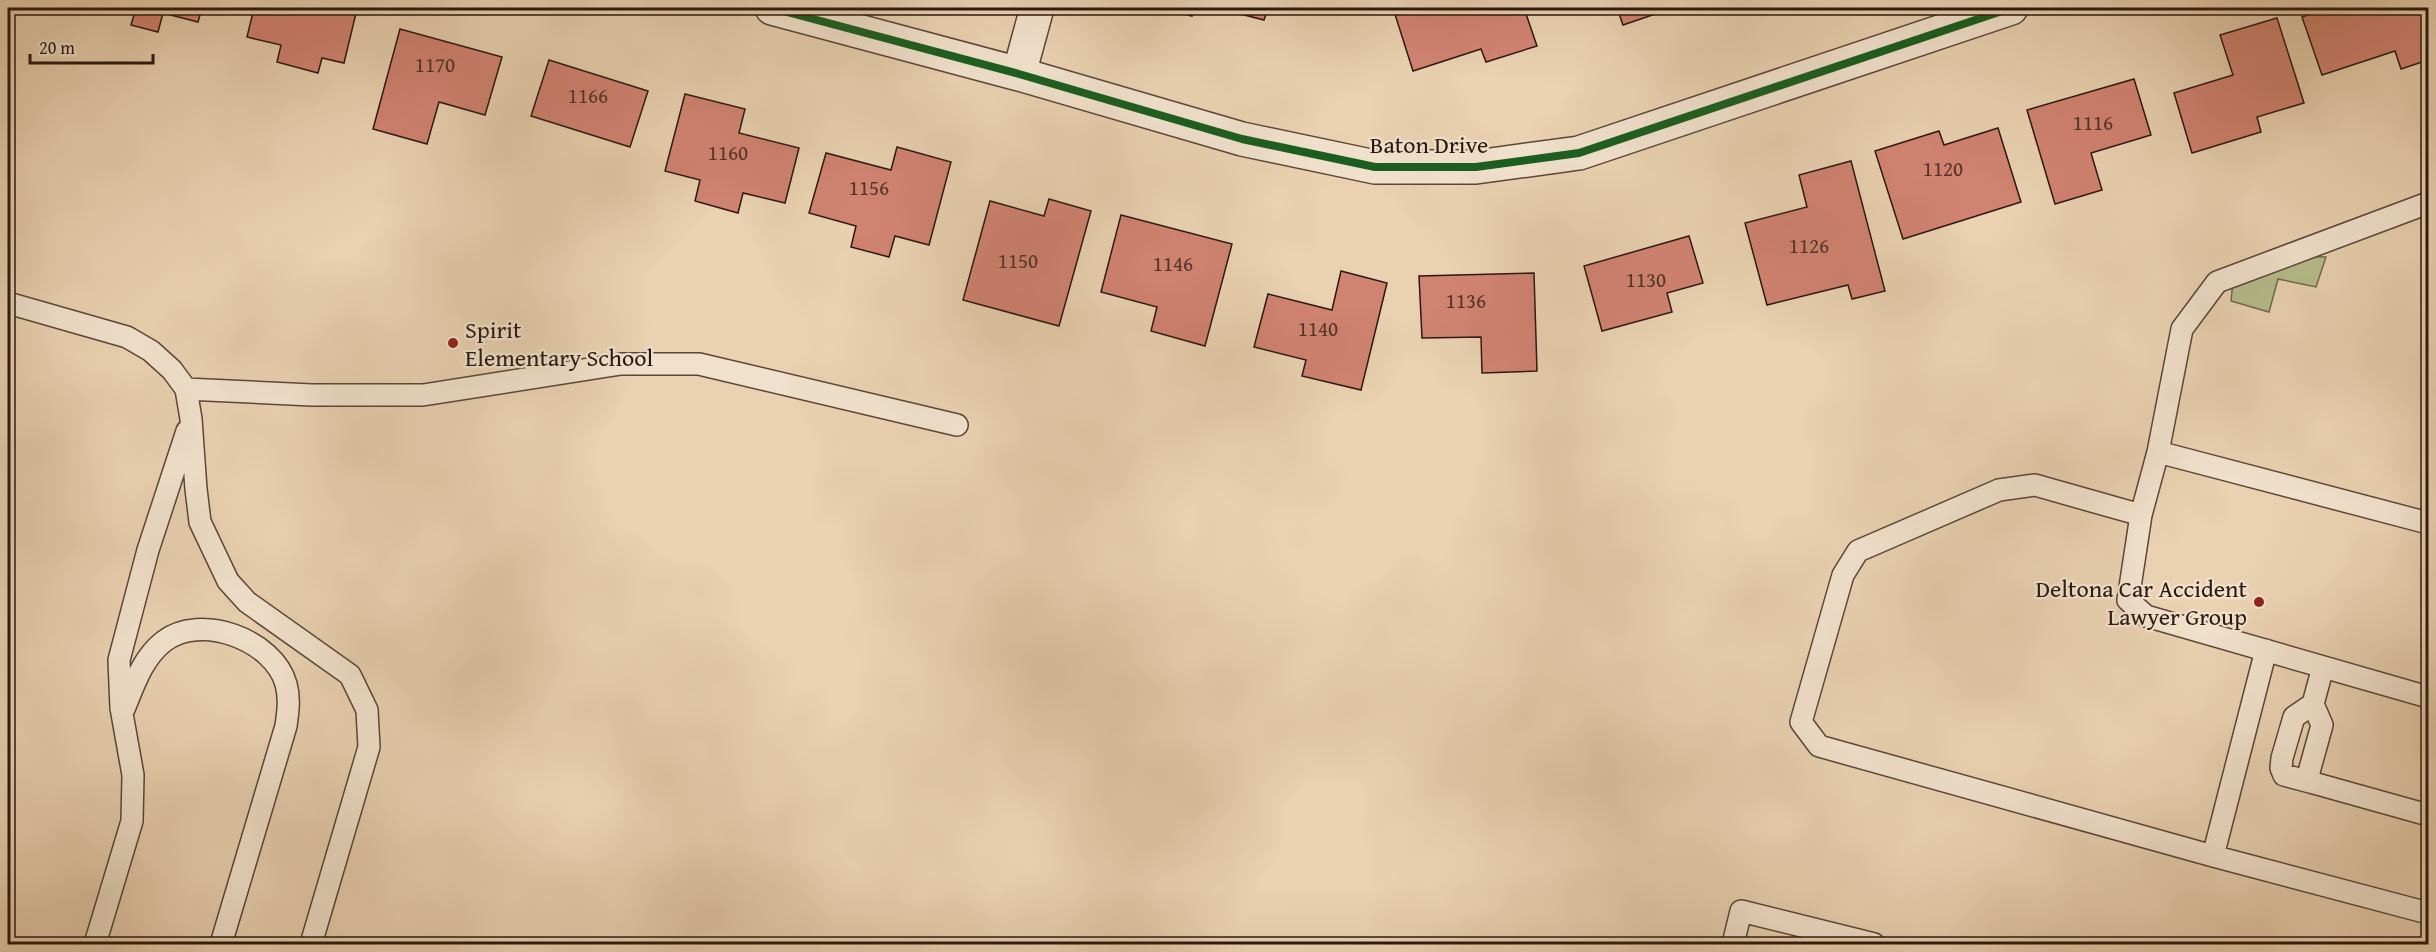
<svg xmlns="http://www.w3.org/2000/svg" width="2436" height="952" viewBox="0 0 2436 952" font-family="'Gentium Book Plus',serif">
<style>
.green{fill:#b6bc8c;stroke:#706a4e;stroke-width:1.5}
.building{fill:#d18372;stroke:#2b1811;stroke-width:1.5}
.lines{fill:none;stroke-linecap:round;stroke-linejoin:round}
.lane-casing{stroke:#5a4639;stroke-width:24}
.street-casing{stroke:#5a4639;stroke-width:36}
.lane{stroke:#f1e1cc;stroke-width:21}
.street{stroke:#f1e1cc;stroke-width:33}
.cycleway-casing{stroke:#f1e1cc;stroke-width:11}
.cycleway{stroke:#1b5e20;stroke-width:8}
.poi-dot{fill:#8f2418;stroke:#f1e1cc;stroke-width:2}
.labels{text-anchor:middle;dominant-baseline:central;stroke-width:4.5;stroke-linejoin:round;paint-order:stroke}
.number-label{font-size:21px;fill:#543329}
.street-label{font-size:24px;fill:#2b1811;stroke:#f1e1cc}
.poi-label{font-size:24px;fill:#2b1811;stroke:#f1e1cc;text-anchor:start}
</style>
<rect width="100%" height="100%" fill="#e9d1b1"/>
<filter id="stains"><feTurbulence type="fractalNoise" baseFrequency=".00333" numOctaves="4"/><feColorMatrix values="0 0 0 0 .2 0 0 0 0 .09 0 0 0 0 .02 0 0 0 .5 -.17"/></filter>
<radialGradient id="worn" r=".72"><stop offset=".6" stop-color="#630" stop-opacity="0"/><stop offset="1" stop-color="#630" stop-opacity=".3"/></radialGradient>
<path class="green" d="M2297,256L2326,257L2316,287L2278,279L2269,312L2231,301L2233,280Z"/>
<path class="building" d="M136,8H202L198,22L163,13L158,32L131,25Z
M254,8L357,9L344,63L322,58L318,73L277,62L281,45L247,37Z
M1160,8H1194L1192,16Z
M1217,8H1268L1264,20Z
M1393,8H1524L1537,46L1486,62L1481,49L1413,71Z
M1617,8H1666L1667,10L1623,25Z
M2329,8H2428V60L2401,69L2395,51L2322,75L2302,17Z
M2277,18L2304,103L2257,117L2261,132L2192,153L2174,93L2233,75L2220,35Z
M400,29L502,57L485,115L439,102L427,144L373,129Z
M549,60L648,91L630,147L531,116Z
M2134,79L2151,135L2091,153L2102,190L2055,204L2027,110Z
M685,94L745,109L739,133L799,148L785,203L743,193L738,213L695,201L700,180L665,171Z
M1998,128L2021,202L1903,239L1875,151L1939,131L1944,145Z
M897,147L951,162L929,245L895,236L889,257L851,247L856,226L809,213L826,153L891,170Z
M1851,161L1885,291L1852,299L1848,285L1767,305L1745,223L1807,207L1799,175Z
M1049,199L1091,211L1059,326L963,300L990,201L1044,216Z
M1121,215L1232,244L1205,346L1151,331L1157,307L1101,292Z
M1689,236L1703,283L1667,293L1672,312L1602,331L1584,266Z
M1341,271L1387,283L1361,390L1302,376L1306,360L1254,347L1268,294L1332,310Z
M1534,273L1537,371L1482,373L1481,337L1422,338L1419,276Z"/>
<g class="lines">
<g class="lane-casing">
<path id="lane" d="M8,303L127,337L151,351L172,370L186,389L191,419L196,489L200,522L228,581L247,602L350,675L367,710L369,747L311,944
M186,389L312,395H423L621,364H699L957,425
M2158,452L2182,329L2217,282L2428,203
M2141,515L2128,600L2146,616L2428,697
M2428,523L2158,452L2141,515L2035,485L1999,490L1858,551L1843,575L1801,722L1819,746L2213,856L2428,913
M2313,704L2322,725L2309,772L2310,782L2284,775L2281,768L2282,758L2294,717L2313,704L2323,667
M124,709C134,685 142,659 163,642C200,612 274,640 286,684C290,698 288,712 286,726L221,944
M2310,782L2428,815
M2213,856L2266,650
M95,944L132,821L133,775L121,708L119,660L148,550L187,431
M1733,944L1741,911L1874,944"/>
</g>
<g class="street-casing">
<path id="street" d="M772,8L1019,74L1242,139L1375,167H1476L1579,153L2011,8
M1019,74L1037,8"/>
</g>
<use href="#lane" class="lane"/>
<use href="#street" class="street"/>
<g class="cycleway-casing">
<path id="cycleway" d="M772,8L1019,74L1242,139L1375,167H1476L1579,153L2011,8"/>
</g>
<use href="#cycleway" class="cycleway"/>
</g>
<g class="poi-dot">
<circle cx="453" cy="343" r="6"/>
<circle cx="2259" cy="602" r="6"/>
</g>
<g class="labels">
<g class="number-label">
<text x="435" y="64">1170</text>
<text x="588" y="95">1166</text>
<text x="2093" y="122">1116</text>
<text x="728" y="152">1160</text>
<text x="1943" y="168">1120</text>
<text x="869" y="187">1156</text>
<text x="1809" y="245">1126</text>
<text x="1018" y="260">1150</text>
<text x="1173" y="263">1146</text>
<text x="1646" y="279">1130</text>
<text x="1466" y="300">1136</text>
<text x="1318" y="328">1140</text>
</g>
<g class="street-label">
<text x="1429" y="144">Baton Drive</text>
</g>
<g class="poi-label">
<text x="465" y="329">Spirit<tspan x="465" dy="28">Elementary School</tspan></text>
<text x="2247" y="588" text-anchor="end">Deltona Car Accident<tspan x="2247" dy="28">Lawyer Group</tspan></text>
</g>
</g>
<rect width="2436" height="952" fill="none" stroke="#e9d1b1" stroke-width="30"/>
<rect x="9" y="9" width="2418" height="934" fill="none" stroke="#2b1811" stroke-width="3"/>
<rect x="15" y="15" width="2406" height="922" fill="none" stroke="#2b1811" stroke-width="1.5"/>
<path d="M30 54v9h123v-9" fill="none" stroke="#2b1811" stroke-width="3"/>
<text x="39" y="54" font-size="18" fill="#2b1811" stroke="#f1e1cc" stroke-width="4.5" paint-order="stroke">20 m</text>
<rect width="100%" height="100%" filter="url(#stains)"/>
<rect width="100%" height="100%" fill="url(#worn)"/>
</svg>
